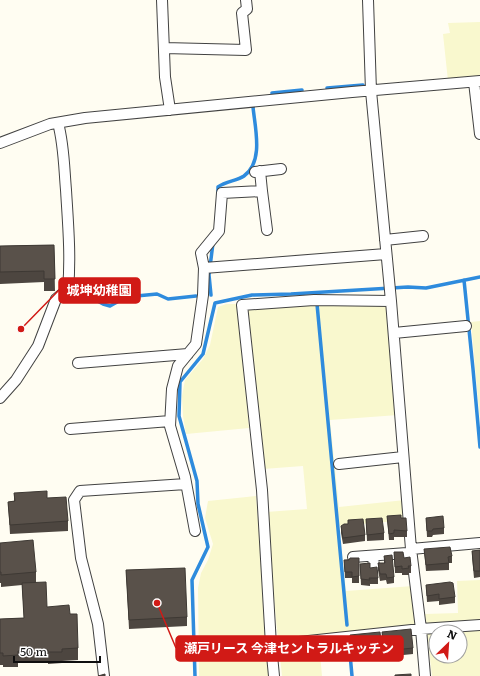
<svg xmlns="http://www.w3.org/2000/svg" width="480" height="676" viewBox="0 0 480 676" font-family="Literata,'Noto Sans JP',serif">
<style>
.farmland{fill:#f9f8ce}
.lines{fill:none;stroke-linecap:round;stroke-linejoin:round}
.stream{stroke:#2e8bdd;stroke-width:3.5}
.street-casing{stroke:#424242;stroke-width:12}
.street{stroke:#fff;stroke-width:10}
.wall{fill:#4d4640}
.building{fill:#59514a;stroke:#3e3934}
.leader{fill:none;stroke:#d11a16;stroke-width:1.5}
.callout-dot{fill:#d11a16;stroke:#fff;stroke-width:1.5}
.callout{fill:#d11a16;stroke:#d11a16;stroke-width:1.5}
.callout-label{font-size:13px;text-anchor:middle;font-weight:bold;fill:#fff}
</style>
<rect width="100%" height="100%" fill="#fffdf2"/>
<path class="farmland" d="M480,22V77L448,81L443,34L450,33L448,23Z
M319,303L386,305L398,415L330,420L339,507L405,500L407,520L339,526L346,591L413,586L417,628L278,641L266,512L307,509L303,466L263,469L247,307Z
M226,304H238L249,428L186,434L183,416L182,396L185,380L203,359L210,345L218,307Z
M480,321V422L471,322Z
M256,496L271,676H199L198,588L201,573L208,560L213,544L205,518L208,501Z
M480,580V622L427,626L425,614L458,613L457,581Z
M480,630V676H432L427,633H436V656H460V632H449Z
M319,643L322,676H282L279,648Z"/>
<g class="lines">
<path class="stream" d="M327,88L363,85
M272,93L302,90
M218,195V187C226,181 237,181 244,176C264,161 255,128 253,107
M464,280L473,369L480,447
M72,287L103,304L110,306L126,297L157,294L168,299L196,296
M211,295L209,275L213,243
M317,304L347,625
M349,643L352,676
M195,676L192,580L208,547L198,504L197,481L179,416L180,382L203,354L215,303L252,295L291,294L408,287L426,288L480,277"/>
<g class="street-casing">
<path id="street" d="M162,0L165,77L170,110
M368,0L371,91L391,301L411,549L421,629L425,676
M164,48L246,50L242,13L247,9L246,0
M474,82L480,134
M0,143L50,124L85,118L352,92L480,81
M260,171L262,191
M255,172L281,169
M385,240L423,236
M204,268L386,254
M394,333L466,326
M78,363L188,354
M0,398L16,380L38,346L56,299L68,289C71,257 68,223 66,190C64,167 64,145 58,123
M70,429L170,421
M339,464L403,457
M195,531L185,477L170,426L172,389L178,366L196,344L203,295L204,268L201,253L219,231L222,193L262,191L267,230
M411,549L480,543
M373,556L374,567
M353,557L407,553
M271,645L421,629L480,625
M104,676L98,624L81,558L74,500L80,491L186,484
M274,676L271,645L262,490L242,305L314,300L391,301"/>
</g>
<use href="#street" class="street"/>
</g>
<path class="wall" d="M54,245L55,291H44V282L0,284V246Z
M14,493L47,498L68,521V531L10,534L8,502L14,501Z
M387,516L401,518L407,531V537H394V540H389Z
M426,518L444,528V534L433,535L432,537H427Z
M366,519L384,533V540L367,541Z
M341,526L365,535V541L343,544L341,533Z
M0,543L36,572V582L47,607L70,614L78,648V660L62,661V663L48,664V662L18,663V667H3V665H0V619L24,618L22,585L1,587V583H0Z
M424,549L452,556V563H449V570L426,571Z
M480,550V577L474,578L472,557V551Z
M394,552L404,558L411,566V573H409V575H402V573H395Z
M384,556L394,577V583L387,584L386,580L380,581L378,570V563H384Z
M359,558V583H352V578H345L344,560Z
M360,564L370,568L378,578V584H370V586L361,585Z
M126,570L187,617V626L129,629Z
M426,585L455,597V603L439,605V601L427,602Z
M382,632L413,648V654L384,657Z
M350,635L382,652V658L353,660L350,641Z"/>
<path class="building" d="M54,245L55,279H44V271L0,272V246Z
M47,491V498L66,497L68,521L10,525L8,502L15,501L14,493Z
M401,515V518H406L407,531L394,530V533L389,534L387,516Z
M443,516L444,528L433,529L432,531H427L426,518Z
M382,518L384,533L367,535L366,519Z
M363,519L365,535L343,538L341,526L344,524H348V520Z
M33,540L36,572L1,575V572H0V543Z
M450,547L452,556L448,557L449,563L426,565L424,549Z
M480,550V571H474L472,551Z
M394,552H403L404,558L410,557L411,566H408L409,568L402,569V566L395,567Z
M392,555L394,577L387,578L386,574H380L378,563H385L384,556Z
M350,558H359V576L352,577V572H345L344,560H349Z
M370,563V568L377,567L378,578H369L370,580L361,579L360,564Z
M185,568L187,617L129,620L126,570Z
M46,582L47,607L69,605L70,614H77L78,648L62,649V652H48V650L18,651V655L3,656V653H0V619L24,618L22,583Z
M450,582L453,583L455,597L439,599V594L427,596L426,585Z
M411,629L413,648L384,651L382,632Z
M380,632L382,652L353,654L350,635Z
M105,674V676H98Z
M411,674V676H395V675Z"/>
<path class="leader" d="M21 329L59 290M157 603L176 648"/>
<g class="callout-dot">
<circle cx="21" cy="329" r="4"/>
<circle cx="157" cy="603" r="4"/>
</g>
<g class="callout">
<rect x="59" y="278" width="81" height="25" rx="4"/>
<rect x="176" y="636" width="227" height="25" rx="4"/>
</g>
<g class="callout-label">
<text x="99" y="295">城坤幼稚園</text>
<text x="289" y="653">瀬戸リース 今津セントラルキッチン</text>
</g>
<g transform="translate(448 644) rotate(25)"><circle r="19" fill="#ffffff" stroke="#9f9f9f"/>
<path d="M0-3L7 15L0 10L-7 15Z" fill="#d11a16"/>
<text y="-6" font-size="11" font-weight="bold" text-anchor="middle" fill="#0f0f0f">N</text>
</g>
<path d="M14 656v6h86v-6" fill="none" stroke="#0f0f0f" stroke-width="2"/>
<text x="20" y="656" font-size="12" fill="#0f0f0f" stroke="#ffffff" stroke-width="3" paint-order="stroke">50 m</text>
</svg>
